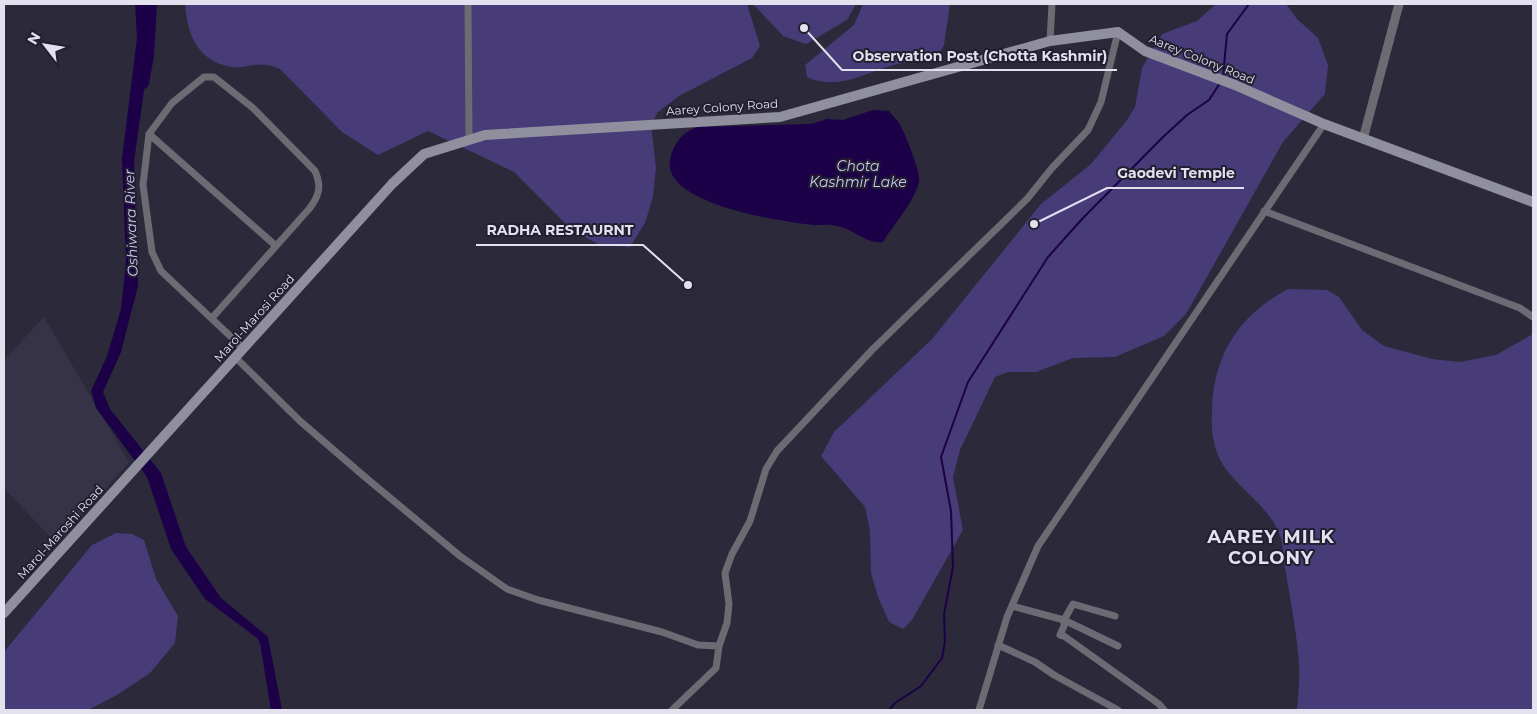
<svg xmlns="http://www.w3.org/2000/svg" width="1537" height="714" viewBox="0 0 1537 714" font-family="Montserrat,sans-serif">
<style>
.built{fill:#363349}
.green{fill:#473b78}
.water{fill:#1c0149}
.lines{fill:none;stroke-linecap:round;stroke-linejoin:round}
.stream{stroke:#1c0149;stroke-width:2}
.river{stroke:#1c0149;stroke-width:12}
.minor{stroke:#6c6b74;stroke-width:7}
.tertiary{stroke:#6c6b74;stroke-width:9}
.secondary{stroke:#908f9d;stroke-width:10}
.labels{text-anchor:middle;dominant-baseline:central;stroke-width:4;stroke-linejoin:round;paint-order:stroke}
.street-label{font-size:12px;fill:#e2e1ed;stroke:#211f30}
.water-label{font-size:14px;font-style:italic;fill:#ccc7f2;stroke:#211f30}
.district-label{font-size:18px;font-weight:bold;letter-spacing:1px;fill:#e2e1ed;stroke:#211f30}
.leader{fill:none;stroke:#e2e1ed;stroke-width:2}
.callout-dot{fill:#e2e1ed;stroke:#211f30;stroke-width:2}
.callout-label{font-size:14px;text-anchor:middle;font-weight:bold;fill:#e2e1ed;stroke:#211f30;stroke-width:4;stroke-linejoin:round;paint-order:stroke}
</style>
<rect width="100%" height="100%" fill="#2b293a"/>
<path class="built" d="M44,317L129,462L57,544L4,488V360Z"/>
<path class="green" d="M185,4H747L760,46L752,58L679,96L658,112L651,125L656,168L653,197L645,223L630,247L600,245L586,238L571,229L514,172L428,131L378,155L342,132L280,69C258,58 247,71 227,66C196,59 187,32 185,4Z
M753,4H856L847,20L806,44L783,36Z
M863,4H950L944,45L937,57C924,60 910,61 898,64C867,71 839,92 807,77L805,65L854,25Z
M1216,4H1286L1297,19L1318,38L1328,65L1325,94L1283,142L1186,314L1164,336L1115,357L1073,358L1036,372H1008L995,377L960,450L953,477L963,530L912,620L903,629L889,622L878,597L871,573L870,531L865,507L821,456L834,432L932,339L1041,204L1091,164L1127,120L1135,107L1142,68L1162,34L1197,21Z
M1288,289L1327,290L1339,297L1362,330L1384,346L1432,359L1460,362L1496,355L1533,334V710H1297C1298,695 1300,680 1299,665C1297,634 1291,604 1286,574C1283,561 1284,545 1279,533C1268,506 1239,489 1223,465C1213,449 1211,430 1212,411C1213,355 1239,315 1288,289Z
M116,533L132,534L144,540L156,579L178,616L175,643L150,673L117,695L88,710H4V652L92,545Z"/>
<path class="water" d="M135,4H151L145,83L134,162L138,286L121,352L103,392L110,409L161,473L186,547L221,598L268,637L282,710H271L260,643L257,638L205,599L171,549L147,477L96,408L91,391L107,356L121,309L126,262L122,159L137,38Z
M873,110L889,111C892,115 896,119 899,123C905,133 921,172 919,182C915,201 893,225 883,242C865,244 854,229 837,226C830,224 822,225 814,225C783,222 662,204 670,160C673,143 682,133 697,127L811,124L827,119L843,120Z"/>
<g class="lines">
<path class="stream" d="M1223,76L1227,34L1249,4
M889,710L895,703L921,686L942,658L945,641L944,614L953,567L951,511L941,457L968,382L1048,257L1083,218L1162,138L1187,115L1209,100L1220,83"/>
<path class="river" d="M143,83L148,56L151,4"/>
<path class="minor" d="M468,4L469,140
M1050,41L1052,4
M149,134L276,246
M1264,211L1520,308L1533,317
M212,318L309,209C319,196 322,187 315,171L253,108L214,77H204L172,103L149,134L143,185L152,252L161,271L244,349
M236,358L300,421L365,477L460,556L507,589L538,600L662,632L698,645L719,646
M1012,606L1064,620V626L1060,635L1064,636L1159,704L1164,710
M1115,616L1073,604L1064,620L1118,646
M998,645L1035,662L1054,675L1118,710
M672,710L716,668L719,646L727,623L729,604L725,573L732,554L750,521L766,469L777,451L872,350L1027,199L1052,168L1088,130L1101,102L1118,32
M979,710L1007,617L1038,546L1324,124"/>
<path class="tertiary" d="M1363,139L1399,4"/>
<path class="secondary" d="M4,613L392,184L424,154L485,135L780,117L1050,41L1118,32L1145,51L1235,85L1324,124L1533,202"/>
</g>
<g class="labels">
<g class="street-label">
<text transform="translate(1202 59) rotate(22)">Aarey Colony Road</text>
<text transform="translate(722 107) rotate(-4)">Aarey Colony Road</text>
<text transform="translate(254 318) rotate(-48)">Marol-Marosi Road</text>
<text transform="translate(60 532) rotate(-48)">Marol-Maroshi Road</text>
</g>
<g class="water-label">
<text x="858" y="166">Chota<tspan x="858" dy="16">Kashmir Lake</tspan></text>
<text transform="translate(131 223) rotate(-92)">Oshiwara River</text>
</g>
<g class="district-label">
<text x="1271" y="537">AAREY MILK<tspan x="1271" dy="21">COLONY</tspan></text>
</g>
</g>
<path class="leader" d="M804 28L842 70H1117M1034 224L1107 188H1244M688 285L643 245H476"/>
<g class="callout-dot">
<circle cx="804" cy="28" r="5"/>
<circle cx="1034" cy="224" r="5"/>
<circle cx="688" cy="285" r="5"/>
</g>
<g class="callout-label">
<text x="980" y="61">Observation Post (Chotta Kashmir)</text>
<text x="1176" y="178">Gaodevi Temple</text>
<text x="560" y="235">RADHA RESTAURNT</text>
</g>
<rect width="1537" height="714" fill="none" stroke="#e2e1ed" stroke-width="10"/>
<g transform="translate(45 45) rotate(301)" stroke="#211f30" stroke-width="4" paint-order="stroke">
<path d="M0-4L9 19L0 12L-9 19Z" fill="#e2e1ed"/>
<text y="-8" font-size="14" font-weight="bold" text-anchor="middle" fill="#e2e1ed">N</text>
</g>
</svg>
